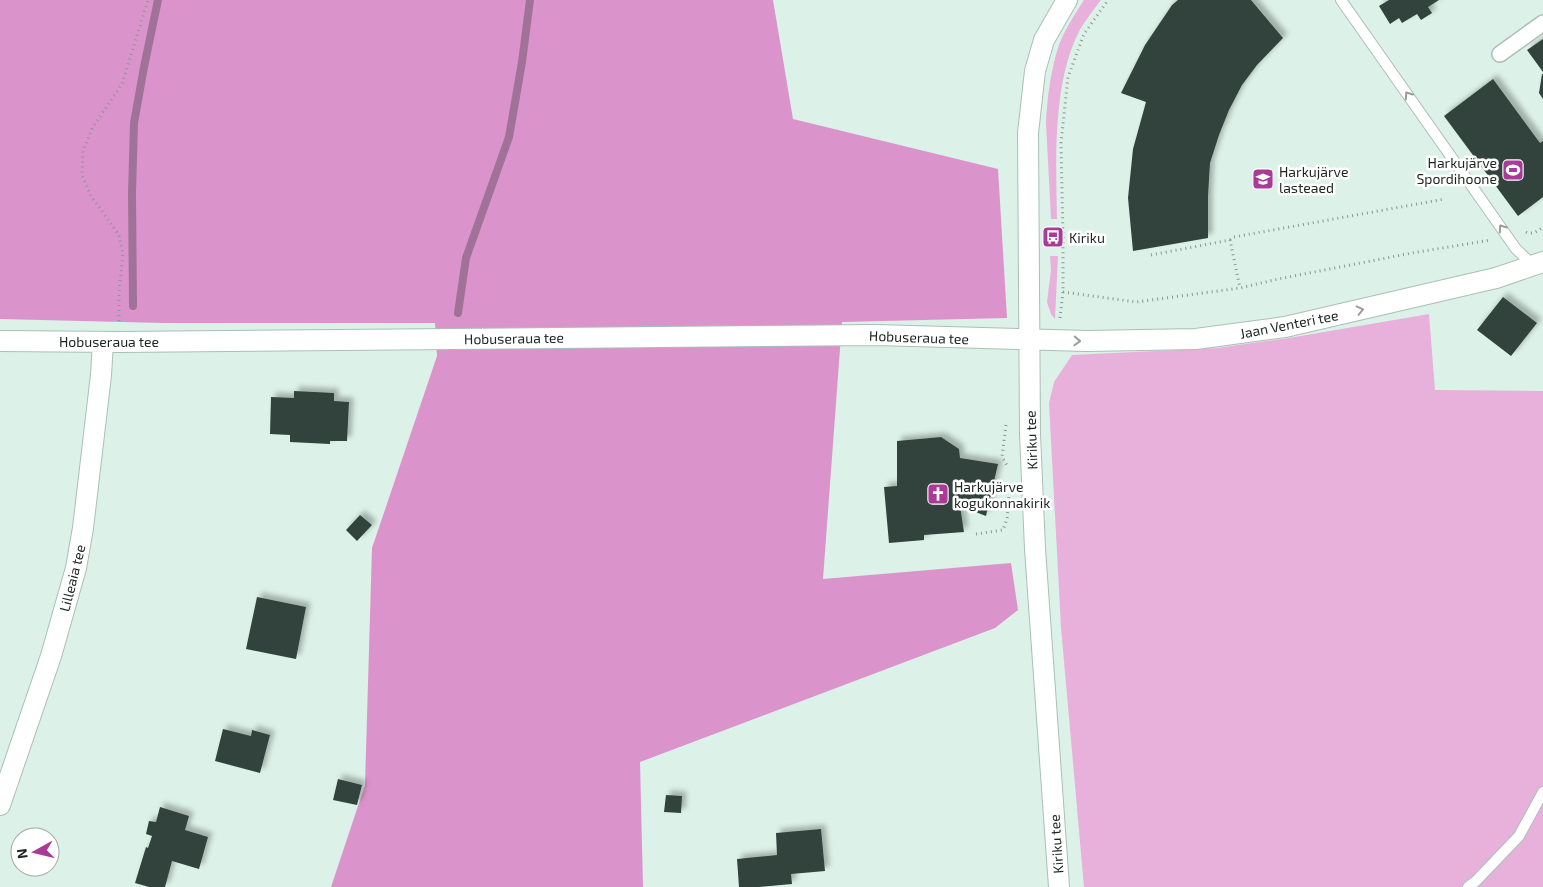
<svg xmlns="http://www.w3.org/2000/svg" width="1543" height="887" viewBox="0 0 1543 887" font-family="'Exo 2',sans-serif">
<style>
.green{fill:#e8b1db}
.forest{fill:#db94cb}
.lines{fill:none;stroke-linecap:round;stroke-linejoin:round}
.stream{stroke:#a17297;stroke-width:8}
.building{fill:#31433c;filter:url(#shadow)}
.service-casing{stroke:#abbfb7;stroke-width:12}
.pedestrian-casing{stroke:#abbfb7;stroke-width:18}
.minor-casing{stroke:#abbfb7;stroke-width:22}
.path{stroke:#889891;stroke-width:3;stroke-dasharray:1 4;stroke-linecap:butt}
.service{stroke:#fff;stroke-width:10}
.pedestrian{stroke:#fff;stroke-width:15}
.minor{stroke:#fff;stroke-width:20}
.oneway{stroke:#999d9c}
.labels{text-anchor:middle;dominant-baseline:central;stroke-width:5;stroke-linejoin:round;paint-order:stroke}
.poi-label{font-size:14px;fill:#1d2522;stroke:#fff;text-anchor:start}
.street-label{font-size:14px;fill:#1d2522;stroke:#fff}
</style>
<defs>
<filter id="shadow"><feDropShadow dx="4.5" dy="-4.5" stdDeviation="2.5" flood-color="#0004"/></filter>
</defs>
<rect width="100%" height="100%" fill="#dcf1e8"/>
<path class="green" d="M1084,0H1101C1094,9 1087,18 1081,28C1052,80 1056,161 1057,219H1051L1046,123C1047,99 1051,68 1059,45C1065,29 1075,14 1084,0Z
M1050,256H1058L1055,319L1051,314L1047,302L1051,270Z
M1429,314L1435,390L1543,391V887H1084L1061,627L1049,403L1054,382L1072,355L1217,348L1289,338Z"/>
<path class="forest" d="M0,0H773L793,119L998,169L1007,318L842,322L823,579L1011,563L1018,610L995,628L640,762L643,887H331L365,785L372,548L437,356L435,323H163L0,319Z"/>
<g class="lines">
<path class="stream" d="M133,306L132,193L134,123L144,67L158,0
M458,313L466,258L509,137L522,62L530,0"/>
</g>
<path class="building" d="M1178,0H1251L1283,38L1257,65L1242,85L1229,110L1219,135L1210,163L1208,196V238L1133,251L1128,198L1133,149L1146,102L1121,93L1145,45L1172,5Z
M1389,0H1439L1428,7L1432,13L1421,20L1417,14L1402,23L1399,18L1390,24L1379,6Z
M1543,39V72L1527,50Z
M1542,74H1543V99L1539,93Z
M1493,79L1540,143L1543,141V197L1518,216L1444,116Z
M1503,297L1537,323L1511,356L1477,330Z
M294,391L334,393V401L349,402L347,441H330V444L290,442V435L270,434L271,397L294,398Z
M941,437L959,449L960,458L998,464L986,516L960,506L964,532L924,535V540L889,543L884,487L897,486V441Z
M360,515L372,525L357,541L346,530Z
M257,597L306,607L296,659L246,649Z
M223,729L251,736L252,730L270,735L260,773L215,761Z
M338,779L362,785L357,805L333,800Z
M666,795L682,796L681,813L664,812Z
M160,807L189,816L185,830L208,837L199,869L172,861L165,887H149L135,883L146,847L148,848L152,836L146,834L149,821L156,822Z
M821,829L825,871L791,874L792,884L759,887H739L737,859L777,855L776,833Z"/>
<g class="lines">
<g class="service-casing">
<path id="service" d="M1341,0L1516,249L1533,265
M1468,887L1476,881L1519,836L1543,792"/>
</g>
<g class="pedestrian-casing">
<path id="pedestrian" d="M1500,54L1543,23"/>
</g>
<g class="minor-casing">
<path id="minor" d="M0,341L119,342L876,335L1087,341L1196,339L1285,327L1496,278L1543,262
M0,805L51,656L76,568L83,528L101,375L103,342
M1059,887L1035,549L1030,434L1028,133L1035,71L1044,40L1067,0"/>
</g>
<path class="path" d="M1526,232C1532,235 1538,231 1543,227
M1230,240L1234,237L1445,199
M1151,255L1230,240L1240,288
M1063,292L1136,302L1240,288L1278,279L1412,253L1491,240
M1060,318L1063,292V236L1061,143L1068,77L1084,34L1108,0
M119,321V292L123,254L119,235L91,196L82,175L83,151L93,127L122,84L148,0
M1006,425L1002,457L1008,467
M976,534L1003,530L1007,519L1009,497"/>
<use href="#service" class="service"/>
<use href="#pedestrian" class="pedestrian"/>
<use href="#minor" class="minor"/>
</g>
<defs><path id="oneway-chevron" d="M-2-3.5L2.5 0L-2 3.5" fill="none" stroke-width="1.6" stroke-linecap="round" stroke-linejoin="round" transform="scale(1.25)"/></defs>
<g class="oneway">
<use href="#oneway-chevron" transform="translate(1408 95) rotate(-125)"/>
<use href="#oneway-chevron" transform="translate(1502 228) rotate(-125)"/>
<use href="#oneway-chevron" transform="translate(1360 310) rotate(-13)"/>
<use href="#oneway-chevron" transform="translate(1077 341) rotate(2)"/>
</g>
<defs>
<g id="stadium-square" transform="scale(1.125)"><rect x="-9" y="-9" width="18" height="18" rx="4" fill="#aa3a97" stroke="#fff"/><path d="M0-5a6.5 5 0 1 0 0 10a6.5 5 0 1 0 0-10ZM-3.5-1.8h7v3.6h-7Z" fill="#fff"/></g>
<g id="school-square" transform="scale(1.125)"><rect x="-9" y="-9" width="18" height="18" rx="4" fill="#aa3a97" stroke="#fff"/><path d="M0-5L7-2L0 1L-7-2ZM-4 1L0 2.5L4 1V4Q0 6-4 4Z" fill="#fff"/></g>
<g id="bus-square" transform="scale(1.125)"><rect x="-9" y="-9" width="18" height="18" rx="4" fill="#aa3a97" stroke="#fff"/><path d="M-5-6H5V4H4V6H2V4H-2V6H-4V4H-5ZM-3.5-4V0h7V-4ZM-3.5 1.2v1.5H-2V1.2ZM2 1.2v1.5H3.5V1.2Z" fill="#fff"/></g>
<g id="church-square" transform="scale(1.125)"><rect x="-9" y="-9" width="18" height="18" rx="4" fill="#aa3a97" stroke="#fff"/><path d="M-1.2-6h2.4v3.5h3.3v2.4h-3.3V6h-2.4V-.1h-3.3v-2.4h3.3Z" fill="#fff"/></g>
</defs>
<g fill-rule="evenodd">
<use href="#stadium-square" x="1513" y="170"/>
<use href="#school-square" x="1263" y="179"/>
<use href="#bus-square" x="1053" y="237"/>
<use href="#church-square" x="938" y="494"/>
</g>
<g class="labels">
<g class="poi-label">
<text x="1497" y="162" text-anchor="end">Harkujärve<tspan x="1497" dy="16">Spordihoone</tspan></text>
<text x="1279" y="171">Harkujärve<tspan x="1279" dy="16">lasteaed</tspan></text>
<text x="1069" y="237">Kiriku</text>
<text x="954" y="486">Harkujärve<tspan x="954" dy="16">kogukonnakirik</tspan></text>
</g>
<g class="street-label">
<text transform="translate(1289 324) rotate(-11)">Jaan Venteri tee</text>
<text transform="translate(919 337) rotate(2)">Hobuseraua tee</text>
<text transform="translate(514 338) rotate(-1)">Hobuseraua tee</text>
<text x="109" y="341">Hobuseraua tee</text>
<text transform="translate(1031 440) rotate(-92)">Kiriku tee</text>
<text transform="translate(72 578) rotate(-76)">Lilleaia tee</text>
<text transform="translate(1056 844) rotate(-94)">Kiriku tee</text>
</g>
</g>
<g transform="translate(35 852) rotate(262)"><circle r="24" fill="#ffffff" stroke="#a5a8a7"/>
<path d="M0-4L9 19L0 12L-9 19Z" fill="#aa3a97"/>
<text y="-8" font-size="14" font-weight="bold" text-anchor="middle" fill="#1d2522">N</text>
</g>
</svg>
